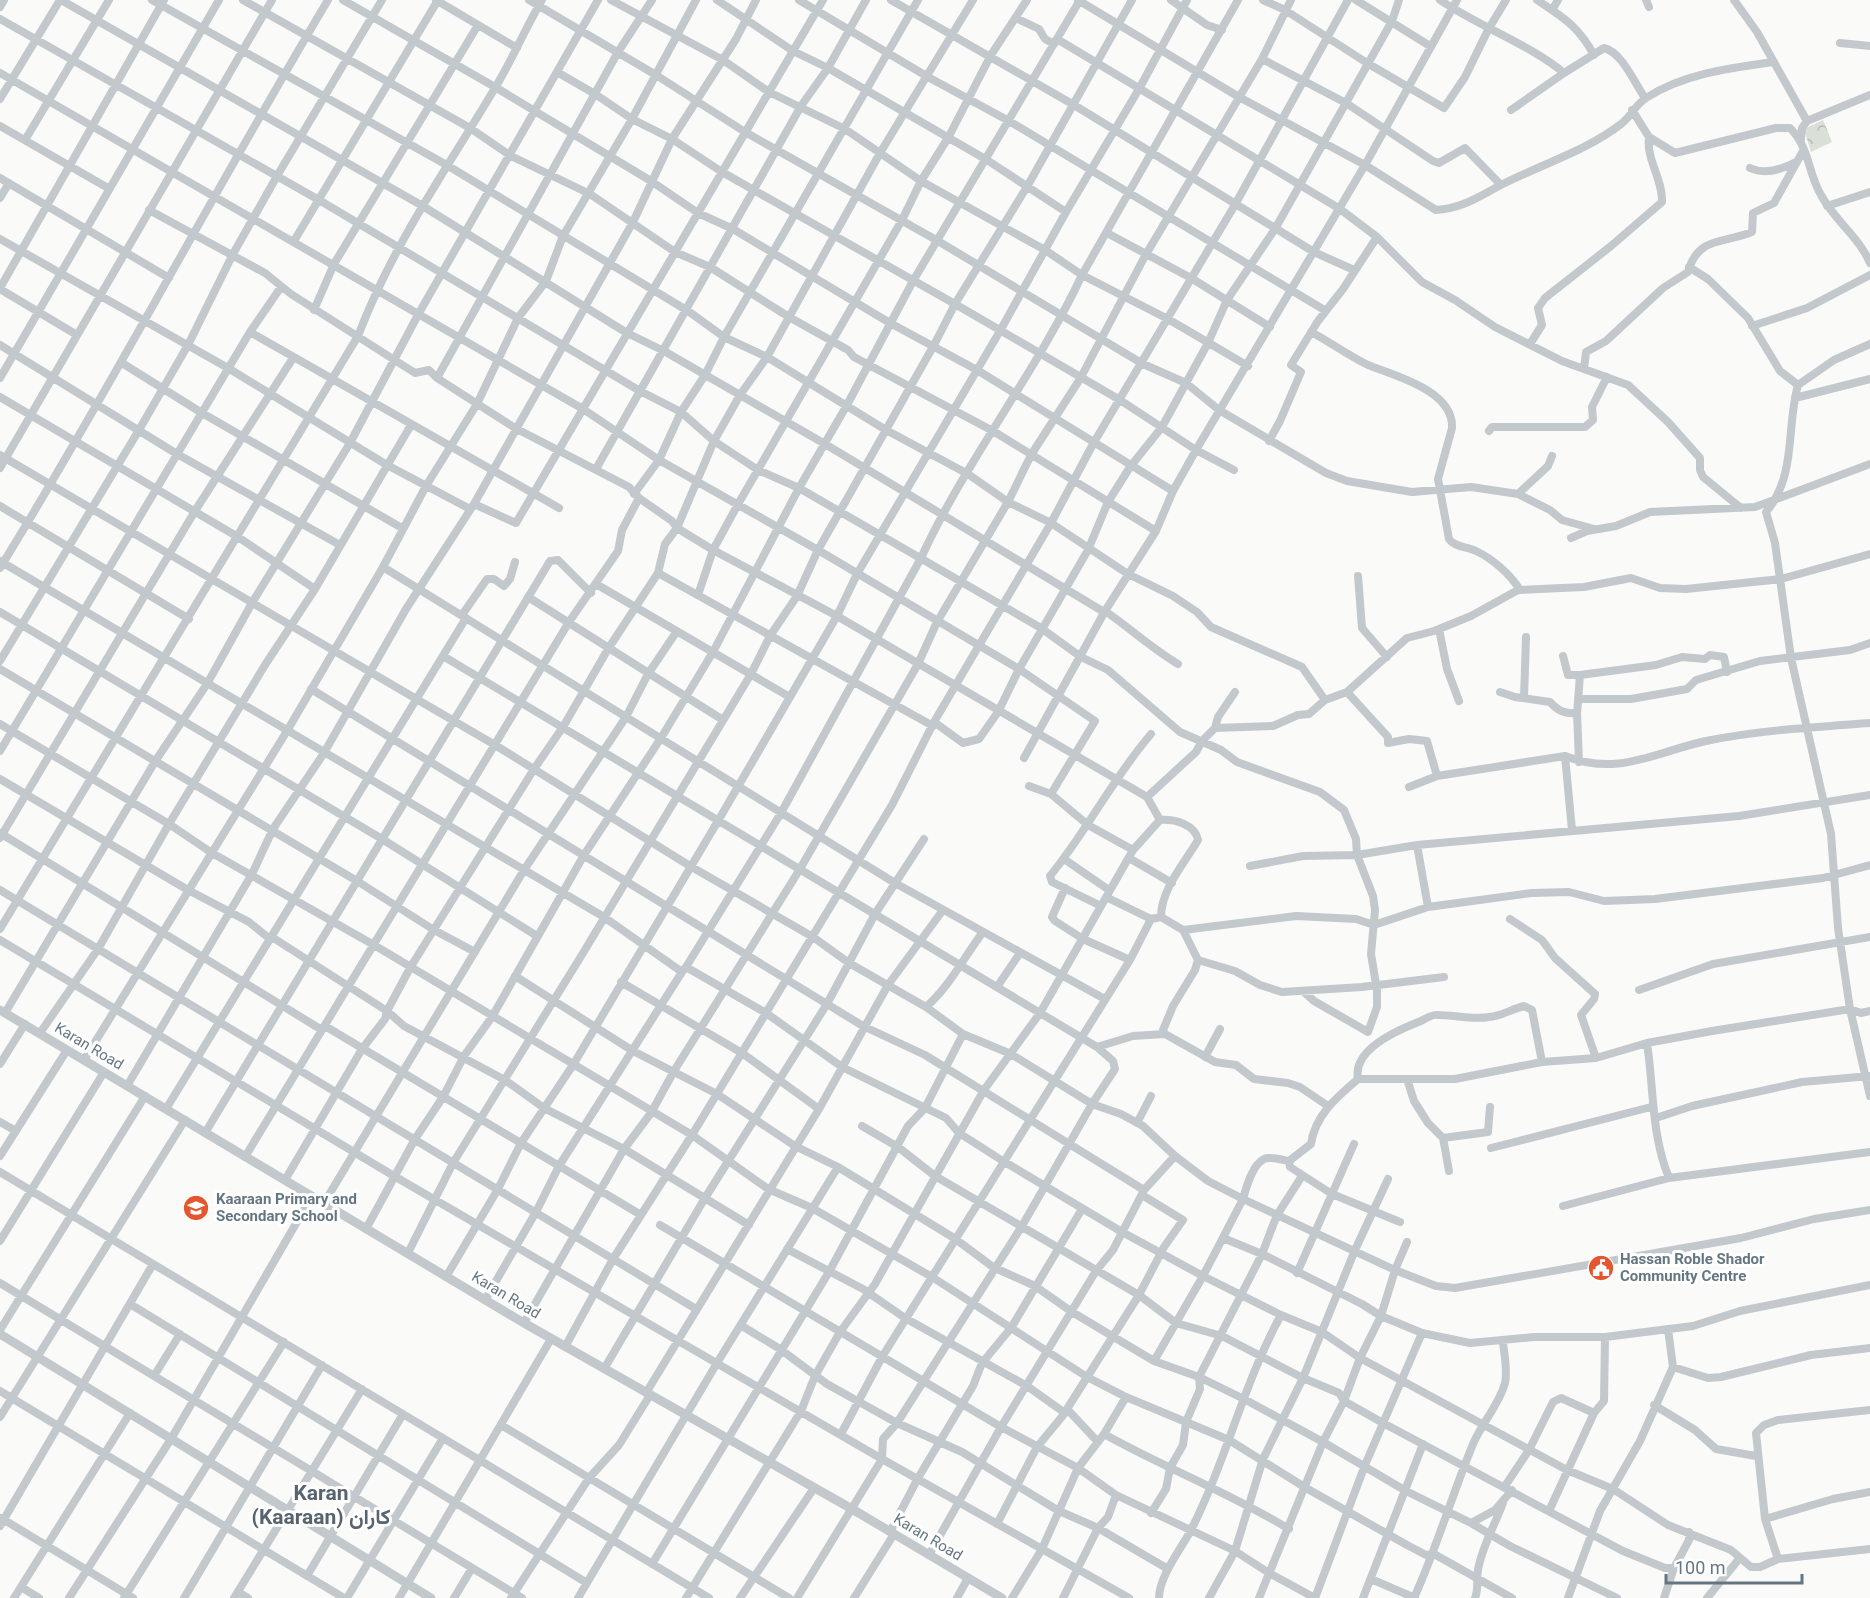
<svg xmlns="http://www.w3.org/2000/svg" width="1870" height="1598" viewBox="0 0 1870 1598" font-family="Roboto,Vazirmatn,sans-serif">
<style>
.forest{fill:url(#forest-crowns)}
.lines{fill:none;stroke-linecap:round;stroke-linejoin:round}
.minor{stroke:#c3c8cc;stroke-width:8}
.tertiary{stroke:#c3c8cc;stroke-width:9}
.labels{text-anchor:middle;dominant-baseline:central;stroke-width:6;stroke-linejoin:round;paint-order:stroke}
.street-label{font-size:15px;fill:#657683;stroke:#fff}
.poi-label{font-size:15px;font-weight:bold;fill:#657683;stroke:#fff;text-anchor:start}
.district-label{font-size:21px;font-weight:bold;fill:#57646e;stroke:#fff}
</style>
<defs>
<pattern id="forest-crowns" width="20" height="18" patternUnits="userSpaceOnUse" patternTransform="scale(1.5)"><rect width="20" height="18" fill="#dadfd7"/><path d="M2 6a3 3 0 1 1 6 0M12 15a3 3 0 1 1 6 0" fill="none" stroke="#b4b9b4"/></pattern>
</defs>
<rect width="100%" height="100%" fill="#fafaf8"/>
<path class="forest" d="M1823,120L1832,142L1811,152L1804,129Z"/>
<g class="lines">
<path class="minor" d="M61,0L421,205L627,333L664,351L825,444L1104,612
M152,0L445,164L688,311L724,337L767,357L886,430L968,474L1008,502L1051,523L1128,574L1173,596L1197,612L1211,627L1302,667L1325,700
M243,0L470,128L511,156L590,194L675,252L710,267L789,317L848,350L854,357L993,431L1156,531
M343,0L495,87L651,181L698,213L733,229L890,323L977,370L1173,491
M436,0L517,48
M529,0L656,75L745,132L938,241L1143,364L1186,383L1219,410L1326,473L1347,481L1412,492L1471,487L1518,494L1548,466L1552,456
M611,0L723,60L769,92L845,129L921,181L1045,250L1082,275L1168,319L1248,366
M717,0L793,51L828,68L987,160L1066,212
M799,0L928,77L1009,121L1326,311
M891,0L1074,105L1314,252L1354,270
M1078,0L1239,97L1365,165L1436,210C1462,209 1481,195 1503,184C1540,165 1588,150 1621,124C1631,117 1635,105 1646,98C1683,74 1730,68 1773,62
M1171,0L1207,25L1222,30
M1263,0L1285,10L1367,63L1444,108L1465,77L1488,30L1506,0
M1356,0L1430,46
M1440,0C1478,26 1531,45 1564,73L1604,48C1622,52 1635,84 1645,98
M1537,0C1564,18 1578,26 1594,55
M1646,0L1649,7
M1734,0L1757,32L1807,121
M0,7L4,0
M1552,10L1558,0
M1016,18L1039,29L1045,39L1054,44
M0,19L319,200L640,391L681,412L714,441L758,470L799,488L1041,628L1081,657L1108,670L1180,732L1221,750L1237,762L1320,792L1344,810L1356,839L1357,855L1373,896L1375,910L1371,954L1377,990V1007L1368,1032L1314,1001L1303,991
M1057,39L1340,209L1377,237L1422,282L1455,300L1495,327L1562,361L1628,385L1668,422L1700,458V470L1703,477L1741,508
M1840,43L1870,46
M1262,59L1346,103L1433,161L1439,163L1465,148L1501,185
M557,72L595,94L632,119L672,139L722,172L955,304L1120,400L1196,450L1234,470
M0,73L583,409L659,460L818,550L1019,669L1095,721L1051,794
M0,99L60,0
M1511,110L1564,73
M1632,110L1649,137L1675,153L1776,128H1790C1810,148 1808,174 1821,195C1835,221 1859,237 1870,263
M0,126L108,188
M1801,139L1802,128L1807,121L1870,95
M25,140L109,0
M1750,168C1765,175 1781,170 1796,162
M0,178L169,278
M0,198L9,183
M1827,206L1870,192
M149,210L265,273L291,294L415,373L429,370L437,378L515,428L629,487L639,498L672,521L677,528L713,550L837,616L1147,797L1160,820
M1107,233L1191,278L1270,327
M0,239L228,368L387,465L470,509
M294,241L438,0
M1689,267L1708,279L1748,318L1780,371L1798,385C1786,427 1797,475 1766,512L1775,543L1791,658L1831,834L1838,928L1850,1009L1870,1096
M0,288L164,0
M0,289L77,335
M314,310L334,264L478,25
M1752,326L1807,308L1870,275
M250,332L559,508
M1311,332C1330,342 1349,356 1368,365C1396,376 1454,391 1452,428L1438,479L1449,539C1455,548 1467,546 1476,551C1493,559 1510,574 1520,590
M1530,344L1542,325L1538,308L1545,298L1611,246L1662,202C1663,179 1646,160 1649,137
M0,345L177,454L340,545
M122,363L202,413L402,528
M1584,369L1586,352L1606,341L1663,288L1688,272C1698,236 1723,244 1752,232L1753,213L1774,203L1803,151
M0,378L219,0
M437,378L618,52L652,0
M1798,385L1834,360L1870,344
M0,397L238,537L315,589
M1795,398L1870,379
M1489,431L1492,427H1585L1593,420L1592,407L1607,377
M1269,441L1280,421L1301,372L1291,365L1318,321L1343,289L1377,237
M0,455L495,745L690,866L813,937L849,963L926,1007L963,1034L1011,1054L1092,1104L1022,1226L897,1423L883,1439L882,1459L797,1598
M0,468L272,0
M596,469L801,106L828,68L866,0
M634,494L659,460L681,412L705,375L724,337L918,0
M1518,494L1550,510L1562,520L1594,529
M474,504L516,523L823,0
M0,506L189,619
M1571,538L1587,531L1616,526L1650,512L1755,507L1870,464
M0,561L604,917L682,972L686,967L766,1013L842,1067L946,1118L959,1133L1003,1161L1122,1232L1203,1276L1154,1361
M383,567L895,883L1103,998
M0,568C114,382 216,188 328,0
M658,573L933,726
M1358,576L1362,628L1387,657
M596,584L788,696
M698,595L713,550L737,506L902,220L921,181L948,138L991,55L1027,0
M528,597L723,720
M1105,611C1130,628 1151,648 1178,664
M0,612L382,839L537,936
M462,615L487,579H494L504,586L510,579L515,562
M1439,629L1447,669L1459,701
M443,656L1097,1047L1113,1061L1115,1069L1092,1104L1121,1114L1143,1126L1175,1156L1208,1181L1243,1199L1203,1276L1281,1315L1322,1332L1360,1358L1381,1316L1422,1333L1470,1343L1534,1337H1605L1693,1326L1740,1311L1870,1285
M1563,656L1568,675H1580L1577,714
M0,661L139,430L188,345L233,254L277,176L382,0
M0,669L357,881L434,930L475,952
M1580,675L1656,665L1682,657L1705,659L1710,655L1724,657L1727,672
M311,689L863,1026L925,1055L1144,1190
M1347,692L1388,737V743L1409,739L1427,741L1437,776
M1500,692L1515,697L1550,702C1558,711 1565,714 1577,713L1579,762
M1524,698L1526,637
M1578,699H1631L1687,689L1696,680L1760,661L1850,650L1870,643
M934,722L963,743L979,739L998,712L1019,669L1088,550L1108,502L1130,467L1162,427L1208,343L1227,300L1275,229L1392,21L1399,0
M0,724L169,824L212,853L374,945L692,1135L768,1189L812,1208L932,1277L1087,1377L1126,1397L1229,1440L1306,1488L1407,1545L1426,1555L1434,1554L1512,1598
M1215,728L1273,726L1298,715L1309,714L1325,700L1347,692L1407,638L1434,631L1471,616L1518,590L1584,587L1631,578L1660,588L1686,589L1781,579L1870,554
M0,751L250,332L281,287
M1565,756L1572,830
M1024,758L1105,611L1156,531L1173,491L1196,450L1365,165L1457,0
M0,779L188,890L249,922L270,939H275L387,1011L404,1026L505,1080L544,1108L624,1149L749,1225
M1029,786L1051,794L1088,825L1133,850
M1409,787L1437,776L1565,756C1618,777 1655,752 1706,741C1760,730 1816,727 1870,723
M1147,797L1196,752L1202,741L1215,728L1218,717L1235,692
M0,833L322,1030
M0,838L195,511L293,358
M1417,845L1428,907
M1129,858L1172,883
M1064,859L1109,890
M1250,866L1303,856L1357,855L1417,845L1739,816L1870,795
M1065,888L1052,917L1055,921L1083,939L1130,960
M0,890L696,1309
M1106,897L1151,919L1161,917L1183,930L1198,960L1235,971L1260,985L1282,992L1362,987L1444,977
M1101,906L1052,882L1050,876C1087,831 1113,778 1151,734
M1510,919L1542,940L1555,958L1595,994L1594,999L1581,1015L1596,1058
M0,929L358,336C393,244 445,172 495,88C512,60 525,29 542,0
M1183,930L1296,916L1356,919L1374,925L1428,907L1532,893L1569,892L1604,901L1655,899L1823,878L1870,865
M0,940L394,1176L882,1459L1129,1598
M1198,960L1195,970L1173,1006L1163,1030L1165,1034L1215,1062L1236,1065L1254,1079L1288,1083L1300,1087L1328,1106
M686,967L781,813L921,558C966,460 1036,373 1082,275L1238,0
M515,976L633,1051L717,1094L795,1146L838,1167L954,1238L993,1267L1035,1286L1072,1312L1154,1361L1199,1377L1244,1399L1323,1442L1344,1401L1360,1358L1567,1470L1613,1489L1668,1525L1731,1550L1751,1567H1760L1778,1559L1870,1549
M621,982L742,1053L819,1109
M997,987L1020,953
M1639,990L1713,964L1870,937
M926,1007C950,986 964,957 983,932
M5,1013L156,760L207,684L252,603L350,443L419,313L598,0
M325,1026L641,1215
M40,1033L98,949L169,824L265,665L315,589L411,425
M1647,1043C1654,1089 1651,1134 1669,1178
M1097,1047L1133,1036L1165,1034
M1205,1057L1220,1029
M84,1060L287,731L383,567L426,486L477,404L518,318L546,281L563,236L632,119L696,0
M0,1064L25,1024
M1358,1079C1352,1049 1400,1029 1421,1021C1426,1018 1433,1014 1438,1015C1455,1015 1472,1020 1489,1017C1502,1016 1512,1009 1524,1006L1532,1010L1542,1062
M1407,1079L1414,1101L1428,1123L1443,1138L1449,1171
M127,1086L252,874L273,829L324,753L406,609L474,504L633,222L672,139L736,39L756,0
M166,1109L466,618
M1656,1118L1692,1106L1802,1082L1870,1076
M0,1122L16,1131
M1137,1123L1151,1096
M862,1126L898,1147L935,1176L1139,1295L1176,1323L1222,1336L1303,1378L1339,1393L1344,1401L1383,1423L1623,1551L1665,1568H1674
M205,1133L550,561L558,560L591,593
M1443,1138L1488,1132L1490,1107
M1491,1148L1651,1107
M0,1156L67,1050
M245,1157L569,622L618,551L622,530L639,498
M1289,1161L1311,1144C1315,1115 1337,1097 1358,1079H1455L1542,1062L1596,1058L1647,1043L1712,1031L1850,1009L1861,1013L1870,1011
M0,1172L709,1598
M285,1180L362,1049L385,1019L387,1011L410,968L534,769L563,727L608,649L658,573L665,544L677,528L714,441L740,395L767,357L880,153L973,0
M324,1203L524,870L626,717L648,674L677,631
M1563,1206L1669,1178L1870,1152
M1400,1222L1332,1194L1290,1167L1289,1161C1283,1160 1270,1156 1264,1159C1252,1165 1246,1188 1243,1199L1395,1270L1436,1286L1455,1288L1741,1238L1814,1219L1870,1210
M660,1225L1001,1427L1078,1468L1116,1495L1235,1551L1269,1573L1315,1598
M366,1229L415,1139L443,1097L464,1056L492,1017L584,855L661,738L713,652L799,488L847,405L913,281L1080,0
M1223,1238L1262,1254L1362,1304L1381,1316L1395,1270L1407,1242
M0,1241L104,1072
M787,1249L863,1289L905,1318L1027,1386L1065,1413L1067,1409L1098,1442
M408,1253L453,1163L580,958L751,674L770,636L797,596L818,550L934,345L955,304L1028,185L1132,0
M1297,1273L1354,1144
M446,1277L498,1189L521,1143L573,1065L718,821L837,616L857,574L1000,331L1066,212L1139,89L1187,0
M0,1283L522,1598
M485,1300L536,1212L559,1166L682,972
M130,1304L587,1583
M524,1323L624,1149L651,1113L674,1071L800,869L918,664L937,622L1008,502L1031,455L1080,379L1145,256L1262,59L1291,0
M742,1326L780,1349L827,1384L897,1423L962,1452L1059,1511L1098,1528L1168,1569
M0,1330L145,1096
M565,1347L613,1259L692,1135L892,805L934,722L1051,523L1093,444L1236,203L1348,0
M1673,1367L1708,1378L1721,1377L1811,1355L1870,1348
M604,1369L705,1198L827,1004L875,914L924,839
M154,1376L180,1334
M0,1391L344,1598
M646,1393L819,1109L888,985L943,910
M1654,1405L1695,1430L1716,1449L1756,1456
M1067,1409L1139,1295L1164,1247L1183,1220L1142,1195
M0,1417L185,1120
M501,1425L789,1598
M841,1434L882,1357L1130,960L1151,919
M1104,1434C1165,1468 1230,1493 1289,1529
M1505,1486L1529,1450L1553,1402L1561,1398L1594,1413
M1549,1511L1594,1413L1604,1401L1605,1337
M1151,1513L1166,1489L1170,1468L1183,1445L1186,1422L1200,1389L1199,1377L1262,1254L1277,1215L1302,1176
M1,1518L133,1598
M1765,1519L1833,1499L1870,1492
M1471,1523L1510,1546L1617,1598
M997,1524L1037,1447L1065,1413
M0,1526L153,1264
M890,1532L918,1478L973,1386L982,1363L1011,1328L1082,1209
M929,1555L1001,1427L1096,1271L1113,1250L1144,1190L1175,1156
M1778,1559L1765,1519L1756,1433L1764,1425L1778,1420L1870,1410
M652,1564L829,1272L908,1126L925,1108L963,1034
M307,1576L403,1414
M1371,1579L1415,1598
M21,1587L39,1598
M238,1592L248,1598
M14,1598L130,1413
M69,1598L171,1439L312,1196
M124,1598L284,1342
M184,1598L322,1365
M234,1598L362,1389
M347,1598L443,1438
M399,1598L551,1339
M454,1598L472,1568
M511,1598L589,1478L619,1445L650,1395
M578,1598L717,1363L838,1167
M686,1598L801,1411L815,1376L840,1332L875,1284L984,1090L1040,1013L1133,850L1160,820C1174,819 1195,824 1198,840C1184,864 1161,889 1161,917
M740,1598L814,1488
M854,1598L894,1534
M957,1598L968,1578
M1012,1598L1042,1549L1078,1468L1104,1434L1126,1397
M1063,1598L1098,1528L1108,1517L1116,1495
M1159,1598C1159,1577 1180,1550 1190,1532C1226,1462 1243,1384 1281,1315
M1209,1598L1235,1551L1263,1459L1303,1378L1355,1250L1388,1179
M1259,1598L1323,1442L1406,1491L1471,1523L1495,1510L1512,1490
M1315,1598L1365,1465L1422,1333
M1363,1598L1423,1444
M1414,1598C1437,1547 1452,1495 1473,1444C1482,1423 1499,1405 1505,1383C1508,1370 1504,1354 1503,1342
M1475,1598C1479,1588 1476,1580 1478,1570C1482,1546 1495,1525 1503,1503
M1568,1598L1600,1511L1640,1441L1673,1367L1668,1329
M1664,1598L1674,1568L1689,1540V1532
M1707,1598L1739,1559"/>
<path class="tertiary" d="M0,1010L524,1323L852,1509L1002,1598
M0,1334L431,1598"/>
</g>
<defs>
<g id="school-disc" transform="scale(1.35)"><circle r="9.5" fill="#e4572e" stroke="#fff"/><path d="M0-5L7-2L0 1L-7-2ZM-4 1L0 2.5L4 1V4Q0 6-4 4Z" fill="#fff"/></g>
<g id="civic-disc" transform="scale(1.35)"><circle r="9.5" fill="#e4572e" stroke="#fff"/><path d="M-.6-6.5H3V-4.5H.6V-3L4-1V1h2V6H-6V1h2V-1L-.6-3ZM-1.2 2.5V6h2.4V2.5Z" fill="#fff"/></g>
</defs>
<g fill-rule="evenodd">
<use href="#school-disc" x="196" y="1208"/>
<use href="#civic-disc" x="1601" y="1268"/>
</g>
<g class="labels">
<g class="street-label">
<text transform="translate(89 1046) rotate(31)">Karan Road</text>
<text transform="translate(506 1295) rotate(31)">Karan Road</text>
<text transform="translate(928 1537) rotate(31)">Karan Road</text>
</g>
<g class="poi-label">
<text x="216" y="1199">Kaaraan Primary and<tspan x="216" dy="17">Secondary School</tspan></text>
<text x="1620" y="1259">Hassan Roble Shador<tspan x="1620" dy="17">Community Centre</tspan></text>
</g>
<g class="district-label">
<text x="321" y="1493">Karan<tspan x="321" dy="24">(Kaaraan) كاران</tspan></text>
</g>
</g>
<path d="M1666 1574v9h136v-9" fill="none" stroke="#657683" stroke-width="3"/>
<text x="1675" y="1574" font-size="18" fill="#657683" stroke="#ffffff" stroke-width="4.5" paint-order="stroke">100 m</text>
</svg>
